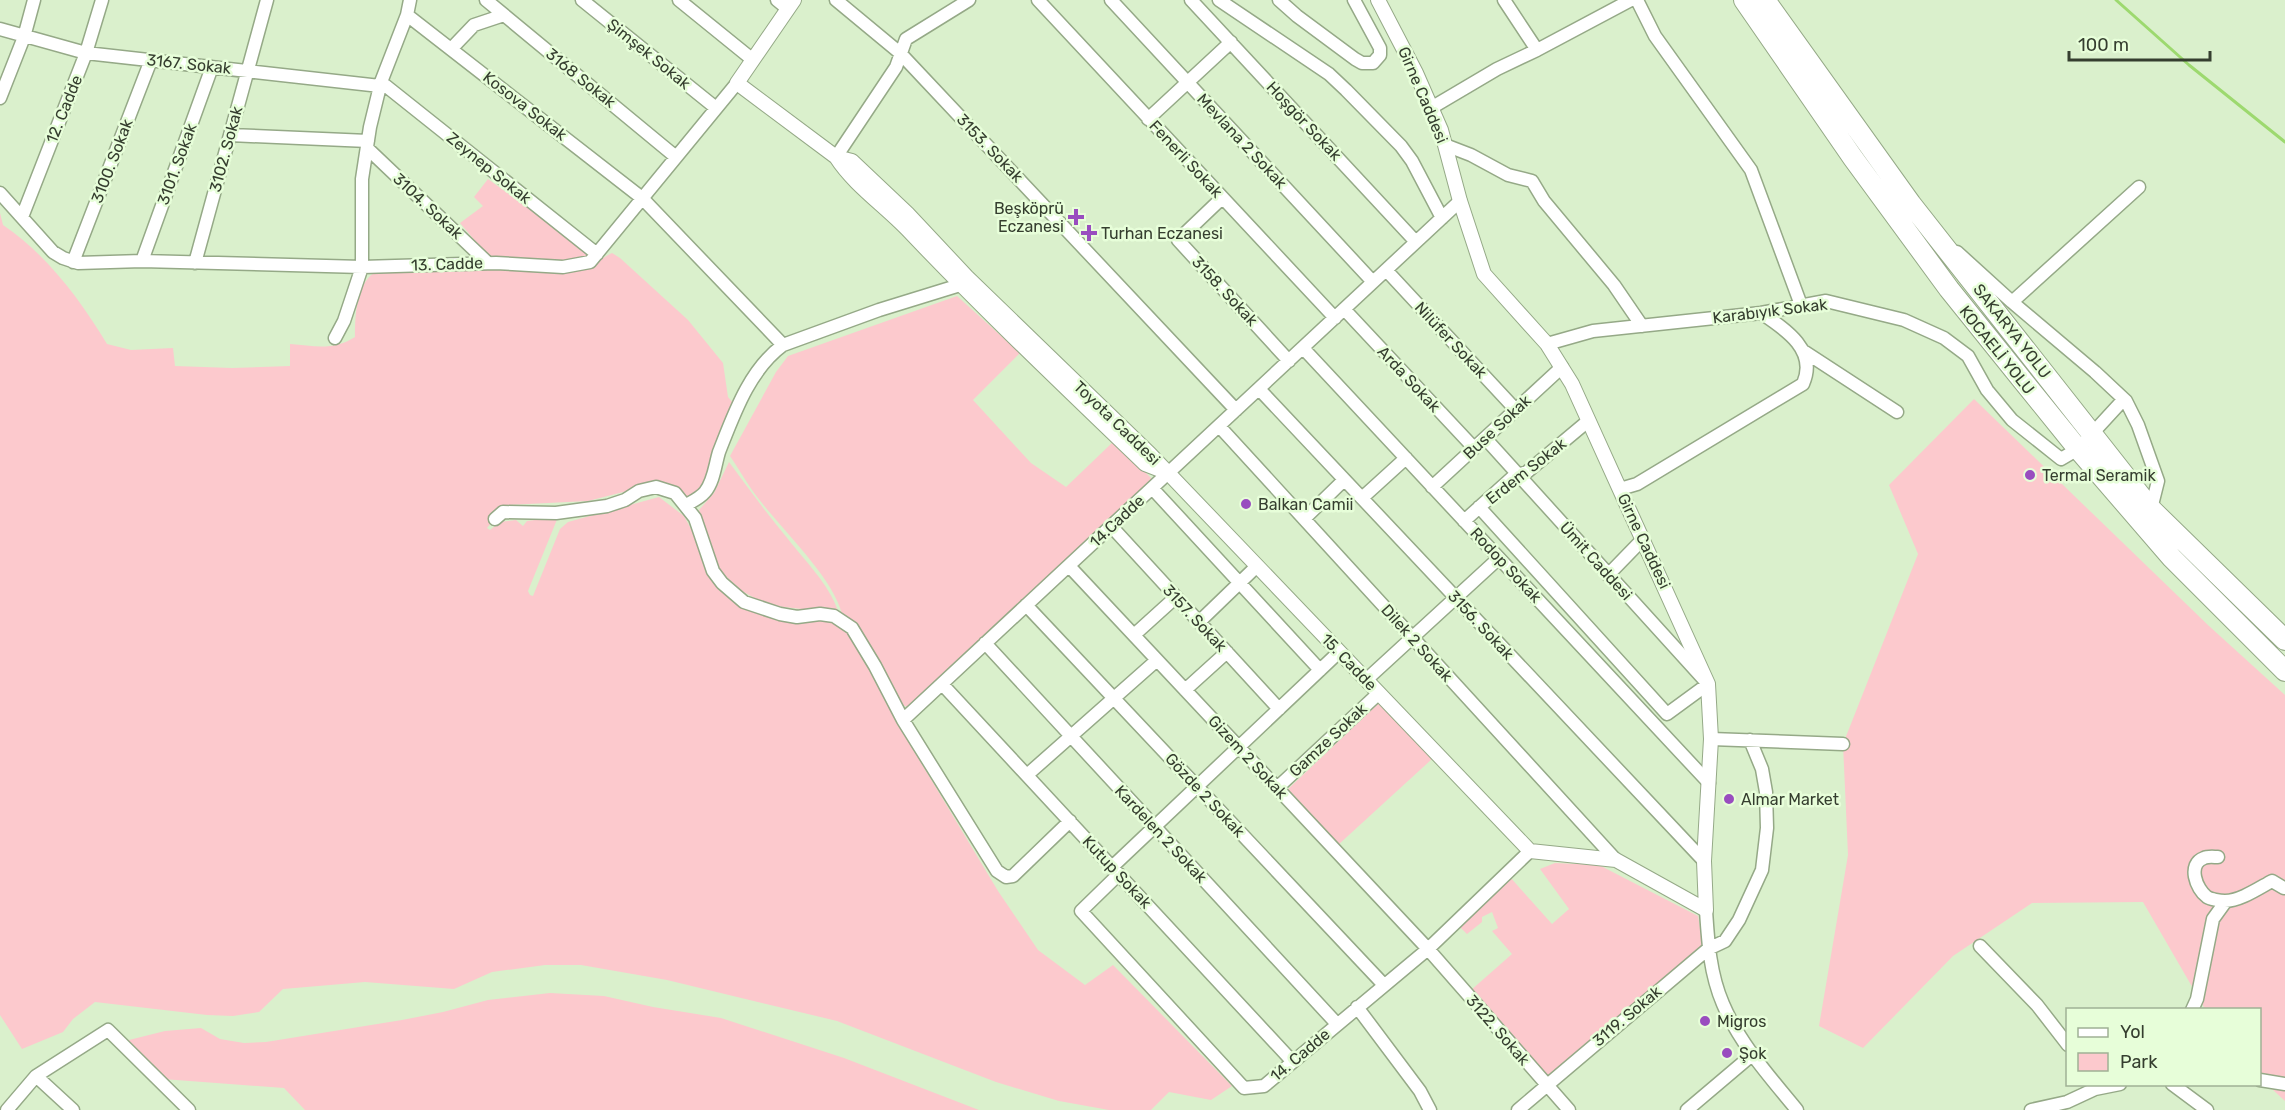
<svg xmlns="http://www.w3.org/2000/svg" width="2285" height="1110" viewBox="0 0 2285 1110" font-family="Rubik,sans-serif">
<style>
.green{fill:#fcc9cd}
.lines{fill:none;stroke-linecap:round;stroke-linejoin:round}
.stream{stroke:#9dd96f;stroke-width:3}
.minor-casing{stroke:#95a987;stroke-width:15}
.tertiary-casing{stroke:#95a987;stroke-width:16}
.trunk-casing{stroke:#95a987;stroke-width:22}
.minor{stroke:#fff;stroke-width:12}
.tertiary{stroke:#fff;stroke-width:14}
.trunk{stroke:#fff;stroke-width:20}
.poi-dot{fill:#994dbf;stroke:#e7fed9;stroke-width:2}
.labels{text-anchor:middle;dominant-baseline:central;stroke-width:5;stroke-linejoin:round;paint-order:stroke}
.street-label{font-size:16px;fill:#353e2f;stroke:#e7fed9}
.poi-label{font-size:16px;fill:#353e2f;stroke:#e7fed9;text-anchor:start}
</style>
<rect width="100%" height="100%" fill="#daf0cc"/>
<path class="green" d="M488,179L585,249L588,253L587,256L562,264L493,262L460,223L483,206L474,197Z
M0,213L3,225C46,254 80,299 107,344L131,350L173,348L175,366L232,368L290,366V344C315,346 333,351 355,337C355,317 356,291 370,276C385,260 547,275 580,270C594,269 600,258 612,253L620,258L688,320L723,363L728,397L739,410L696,503L655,484L588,501L506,505L487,528L490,530L500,522L516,520L523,526L527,521L558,517L528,591L530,595L533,596L560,529L568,522L659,497L684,516L704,553L744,603L838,621L857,644L911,746L998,891L1038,950L1085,985L1113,965L1232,1086L1211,1100L1169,1092L1151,1110H1109L1059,1101L996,1082L837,1021L667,980L581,965H545L492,972L454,989L365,982L283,989L259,1012L233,1016L207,1015L95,1002L73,1019L63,1032L22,1049L0,1015Z
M957,296L1020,353L973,400L1031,463L1066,487L1114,441L1152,479L909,707L901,705L842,614C832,574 774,523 750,487C743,477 737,466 730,456L776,372L788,356Z
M1974,399L2209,626L2285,695V1101L2260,1078V1010L2205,1009L2143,902L2032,903L1953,956L1863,1048L1819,1026L1848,855L1843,744L1918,554L1889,485Z
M729,462C748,488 767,514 788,539C805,561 829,584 838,611L836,613L767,605L742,591L720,571L699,510L714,493Z
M1380,702L1432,759L1338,845L1287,790Z
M1555,863L1599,865L1698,916L1703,946L1551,1075L1544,1074L1470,991L1512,954L1492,931L1498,928L1492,912L1482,917V922L1467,934L1458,925L1510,877L1552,924L1569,909L1540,869Z
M550,993L604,996L653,1007L721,1018L844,1058L979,1110H305L284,1088L163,1079L125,1041L165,1031L201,1028L220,1039L244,1043L266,1042L402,1020L443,1012L488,1000Z"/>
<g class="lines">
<path class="stream" d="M2116,0L2189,65L2285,142"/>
<g class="minor-casing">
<path id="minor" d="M486,0L676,157
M582,0L716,108
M679,0L753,60
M777,0L788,9
M836,0L900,53L1236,410
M1038,0L1335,318
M1111,0L1373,282
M1191,0L1416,242
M1219,0L1329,74L1346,90L1401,146L1412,161L1442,218
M1279,0L1297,16L1355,59L1362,63H1373L1380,55V48L1354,0
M1504,0L1537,50L1631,0
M1637,0L1655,36L1751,170L1801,305
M407,15L642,198L783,345L879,310L960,285L966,279
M0,29L86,53L380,86
M452,48L474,25L504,15
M381,82L597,254
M0,98L24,37L34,0
M1431,108L1497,69L1537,50
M1148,119L1231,42
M230,135L368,141
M1445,145L1471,155L1508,175L1532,181L1544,201L1614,285L1642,326
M367,148L488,263
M836,157L896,67L906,39L969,0
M0,193L53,252L63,258L78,263L142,261L362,267L496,263L563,267L590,262L737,83
M1222,198L1178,240L1289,361
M22,217L86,53L102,0
M1957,252L2012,302L2095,372L2126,401L2138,425L2158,481L2151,509
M142,261L212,67
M73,262L151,60
M195,263L267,0
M1386,270L1516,410
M2012,302L2139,187
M1344,309L1474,448
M335,338L344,321L362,267V179L370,127L381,82L407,15L410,0
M1547,344L1593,331L1761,313L1826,301L1904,320L1944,338L1968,356L1987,390L2012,420L2061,459L2078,449L2124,399
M1303,348L1709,783
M1805,352L1897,412
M1259,389L1704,861
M1219,426L1616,860
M1432,487L1562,367
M1152,488L1320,670
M1620,489L1637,484L1803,384C1818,350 1785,329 1761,313
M1362,498L1406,458
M686,505C693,501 700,498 705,492C714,481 715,465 719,452C734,414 749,370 783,345
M1479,507L1667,714L1708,684L1485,438
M495,519L503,512L556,513L607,506L625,500L639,491L656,487L675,493L695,518L713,571L722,583L744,602L780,614L797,617L820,614L834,616L852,628L875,666L903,720L997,871L1006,877L1013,876L1070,821
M1304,519L1344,480
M1464,521L1514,476L1527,472L1588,421
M1111,526L1279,709
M1069,566L1428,949L1569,1110
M1608,575L1643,539
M1026,605L1384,985
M1199,622L1257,566
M1134,635L1176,597
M985,643L1337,1024
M1366,680L1499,558
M942,684L1292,1061
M1185,690L1227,652
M903,720L1460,201
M1711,739L1843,744
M1027,775L1157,660
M1277,788L1379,693
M2218,857C2214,857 2208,856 2204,858C2187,864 2196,889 2207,897C2210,899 2220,901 2225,901C2240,901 2259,888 2272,881L2284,888
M1112,867L1339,652
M1119,874L1081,911L1244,1088L1264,1086L1428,949L1530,851
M1706,910C1708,942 1710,974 1723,1004C1740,1044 1770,1077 1797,1110
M1980,946L2037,1005L2068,1045
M1357,1007L1420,1091L1430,1110
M2192,1010L2197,999L2213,919L2226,901
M36,1076L73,1110
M2260,1080L2285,1084
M2172,1084L2207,1110
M7,1110L36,1076L108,1030L189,1110
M1518,1110L1708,949L1725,941L1739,920L1762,870L1767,828L1766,792L1762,769L1750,740
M1687,1110L1752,1055
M2031,1110L2067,1102L2095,1089L2120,1084"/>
</g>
<g class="tertiary-casing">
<path id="tertiary" d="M794,0L737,83L836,157C854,185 884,205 907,229C984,310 1065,387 1145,464L1163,471
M1378,0L1416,73L1441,130L1460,201L1484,274L1547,344L1572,384L1708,684L1711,739L1704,861L1706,910
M836,157L852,161L907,213L967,277L1150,454L1530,851L1616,860L1706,910"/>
</g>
<g class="trunk-casing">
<path id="trunk" d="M1744,0L1853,158L1949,289L2019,376L2078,449L2172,558L2285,671
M1765,0L1911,204L2151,509L2285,640"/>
</g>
<use href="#minor" class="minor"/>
<use href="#tertiary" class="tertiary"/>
<use href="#trunk" class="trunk"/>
</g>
<g class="poi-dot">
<path d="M1073 208h6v6h6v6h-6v6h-6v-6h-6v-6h6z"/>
<path d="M1086 224h6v6h6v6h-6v6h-6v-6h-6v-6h6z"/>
<circle cx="2030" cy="475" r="6"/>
<circle cx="1246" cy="504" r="6"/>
<circle cx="1729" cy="799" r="6"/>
<circle cx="1705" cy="1021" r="6"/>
<circle cx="1727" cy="1053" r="6"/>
</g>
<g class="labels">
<g class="street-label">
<text transform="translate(649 54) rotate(39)">Şimşek Sokak</text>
<text transform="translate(189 64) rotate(6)">3167. Sokak</text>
<text transform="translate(581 78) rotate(39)">3168 Sokak</text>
<text transform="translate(1423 95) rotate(67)">Girne Caddesi</text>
<text transform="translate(525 106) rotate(38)">Kosova Sokak</text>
<text transform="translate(64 109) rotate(-68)">12. Cadde</text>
<text transform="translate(1304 121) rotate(47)">Hoşgör Sokak</text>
<text transform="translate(1242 141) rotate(47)">Mevlana 2 Sokak</text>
<text transform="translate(990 148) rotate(46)">3153. Sokak</text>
<text transform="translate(226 149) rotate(-75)">3102. Sokak</text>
<text transform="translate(1186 159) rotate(47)">Fenerli Sokak</text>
<text transform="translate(112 161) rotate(-69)">3100. Sokak</text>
<text transform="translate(177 164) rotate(-70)">3101. Sokak</text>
<text transform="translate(489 168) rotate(39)">Zeynep Sokak</text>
<text transform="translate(428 206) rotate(43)">3104. Sokak</text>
<text transform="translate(447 264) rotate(-2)">13. Cadde</text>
<text transform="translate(1225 291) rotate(47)">3158. Sokak</text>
<text transform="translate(1770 311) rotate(-7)">Karabıyık Sokak</text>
<text transform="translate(2012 331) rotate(52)">SAKARYA YOLU</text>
<text transform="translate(1451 340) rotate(47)">Nilüfer Sokak</text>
<text transform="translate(1997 350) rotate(51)">KOCAELİ YOLU</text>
<text transform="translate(1409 379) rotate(47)">Arda Sokak</text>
<text transform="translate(1117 423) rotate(44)">Toyota Caddesi</text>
<text transform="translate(1497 427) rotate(-43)">Buse Sokak</text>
<text transform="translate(1526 471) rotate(-38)">Erdem Sokak</text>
<text transform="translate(1117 521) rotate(-43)">14.Cadde</text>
<text transform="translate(1644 541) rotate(65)">Girne Caddesi</text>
<text transform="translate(1596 561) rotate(48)">Ümit Caddesi</text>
<text transform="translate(1506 565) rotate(47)">Rodop Sokak</text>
<text transform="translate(1195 618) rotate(47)">3157. Sokak</text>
<text transform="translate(1481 625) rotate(47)">3156. Sokak</text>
<text transform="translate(1417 643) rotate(48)">Dilek 2 Sokak</text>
<text transform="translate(1349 662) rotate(46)">15. Cadde</text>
<text transform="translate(1328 740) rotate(-43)">Gamze Sokak</text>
<text transform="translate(1248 757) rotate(47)">Gizem 2 Sokak</text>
<text transform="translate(1205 795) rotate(47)">Gözde 2 Sokak</text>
<text transform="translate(1161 834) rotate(47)">Kardelen 2 Sokak</text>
<text transform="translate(1117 872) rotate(47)">Kutup Sokak</text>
<text transform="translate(1627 1016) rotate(-40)">3119. Sokak</text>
<text transform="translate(1498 1030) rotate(49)">3122. Sokak</text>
<text transform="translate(1300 1055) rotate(-40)">14. Cadde</text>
</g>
<g class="poi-label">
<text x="1064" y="208" text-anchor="end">Beşköprü<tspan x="1064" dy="18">Eczanesi</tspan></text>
<text x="1101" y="233">Turhan Eczanesi</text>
<text x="2042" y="475">Termal Seramik</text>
<text x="1258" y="504">Balkan Camii</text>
<text x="1741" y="799">Almar Market</text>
<text x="1717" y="1021">Migros</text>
<text x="1739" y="1053">Şok</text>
</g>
</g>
<rect x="2066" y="1008" width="195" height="78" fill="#e7fed9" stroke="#a0b195" stroke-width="1.5"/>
<rect x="2078" y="1028" width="30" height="9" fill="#ffffff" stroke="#a0b195" stroke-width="1.5"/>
<text x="2120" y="1038" font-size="18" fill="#353e2f">Yol</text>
<rect x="2078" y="1053" width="30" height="18" fill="#fcc9cd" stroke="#a0b195" stroke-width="1.5"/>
<text x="2120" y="1068" font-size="18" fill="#353e2f">Park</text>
<path d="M2069 51v9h141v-9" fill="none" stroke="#353e2f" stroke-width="3"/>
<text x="2078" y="51" font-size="18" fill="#353e2f" stroke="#e7fed9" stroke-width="4.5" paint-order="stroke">100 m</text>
</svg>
